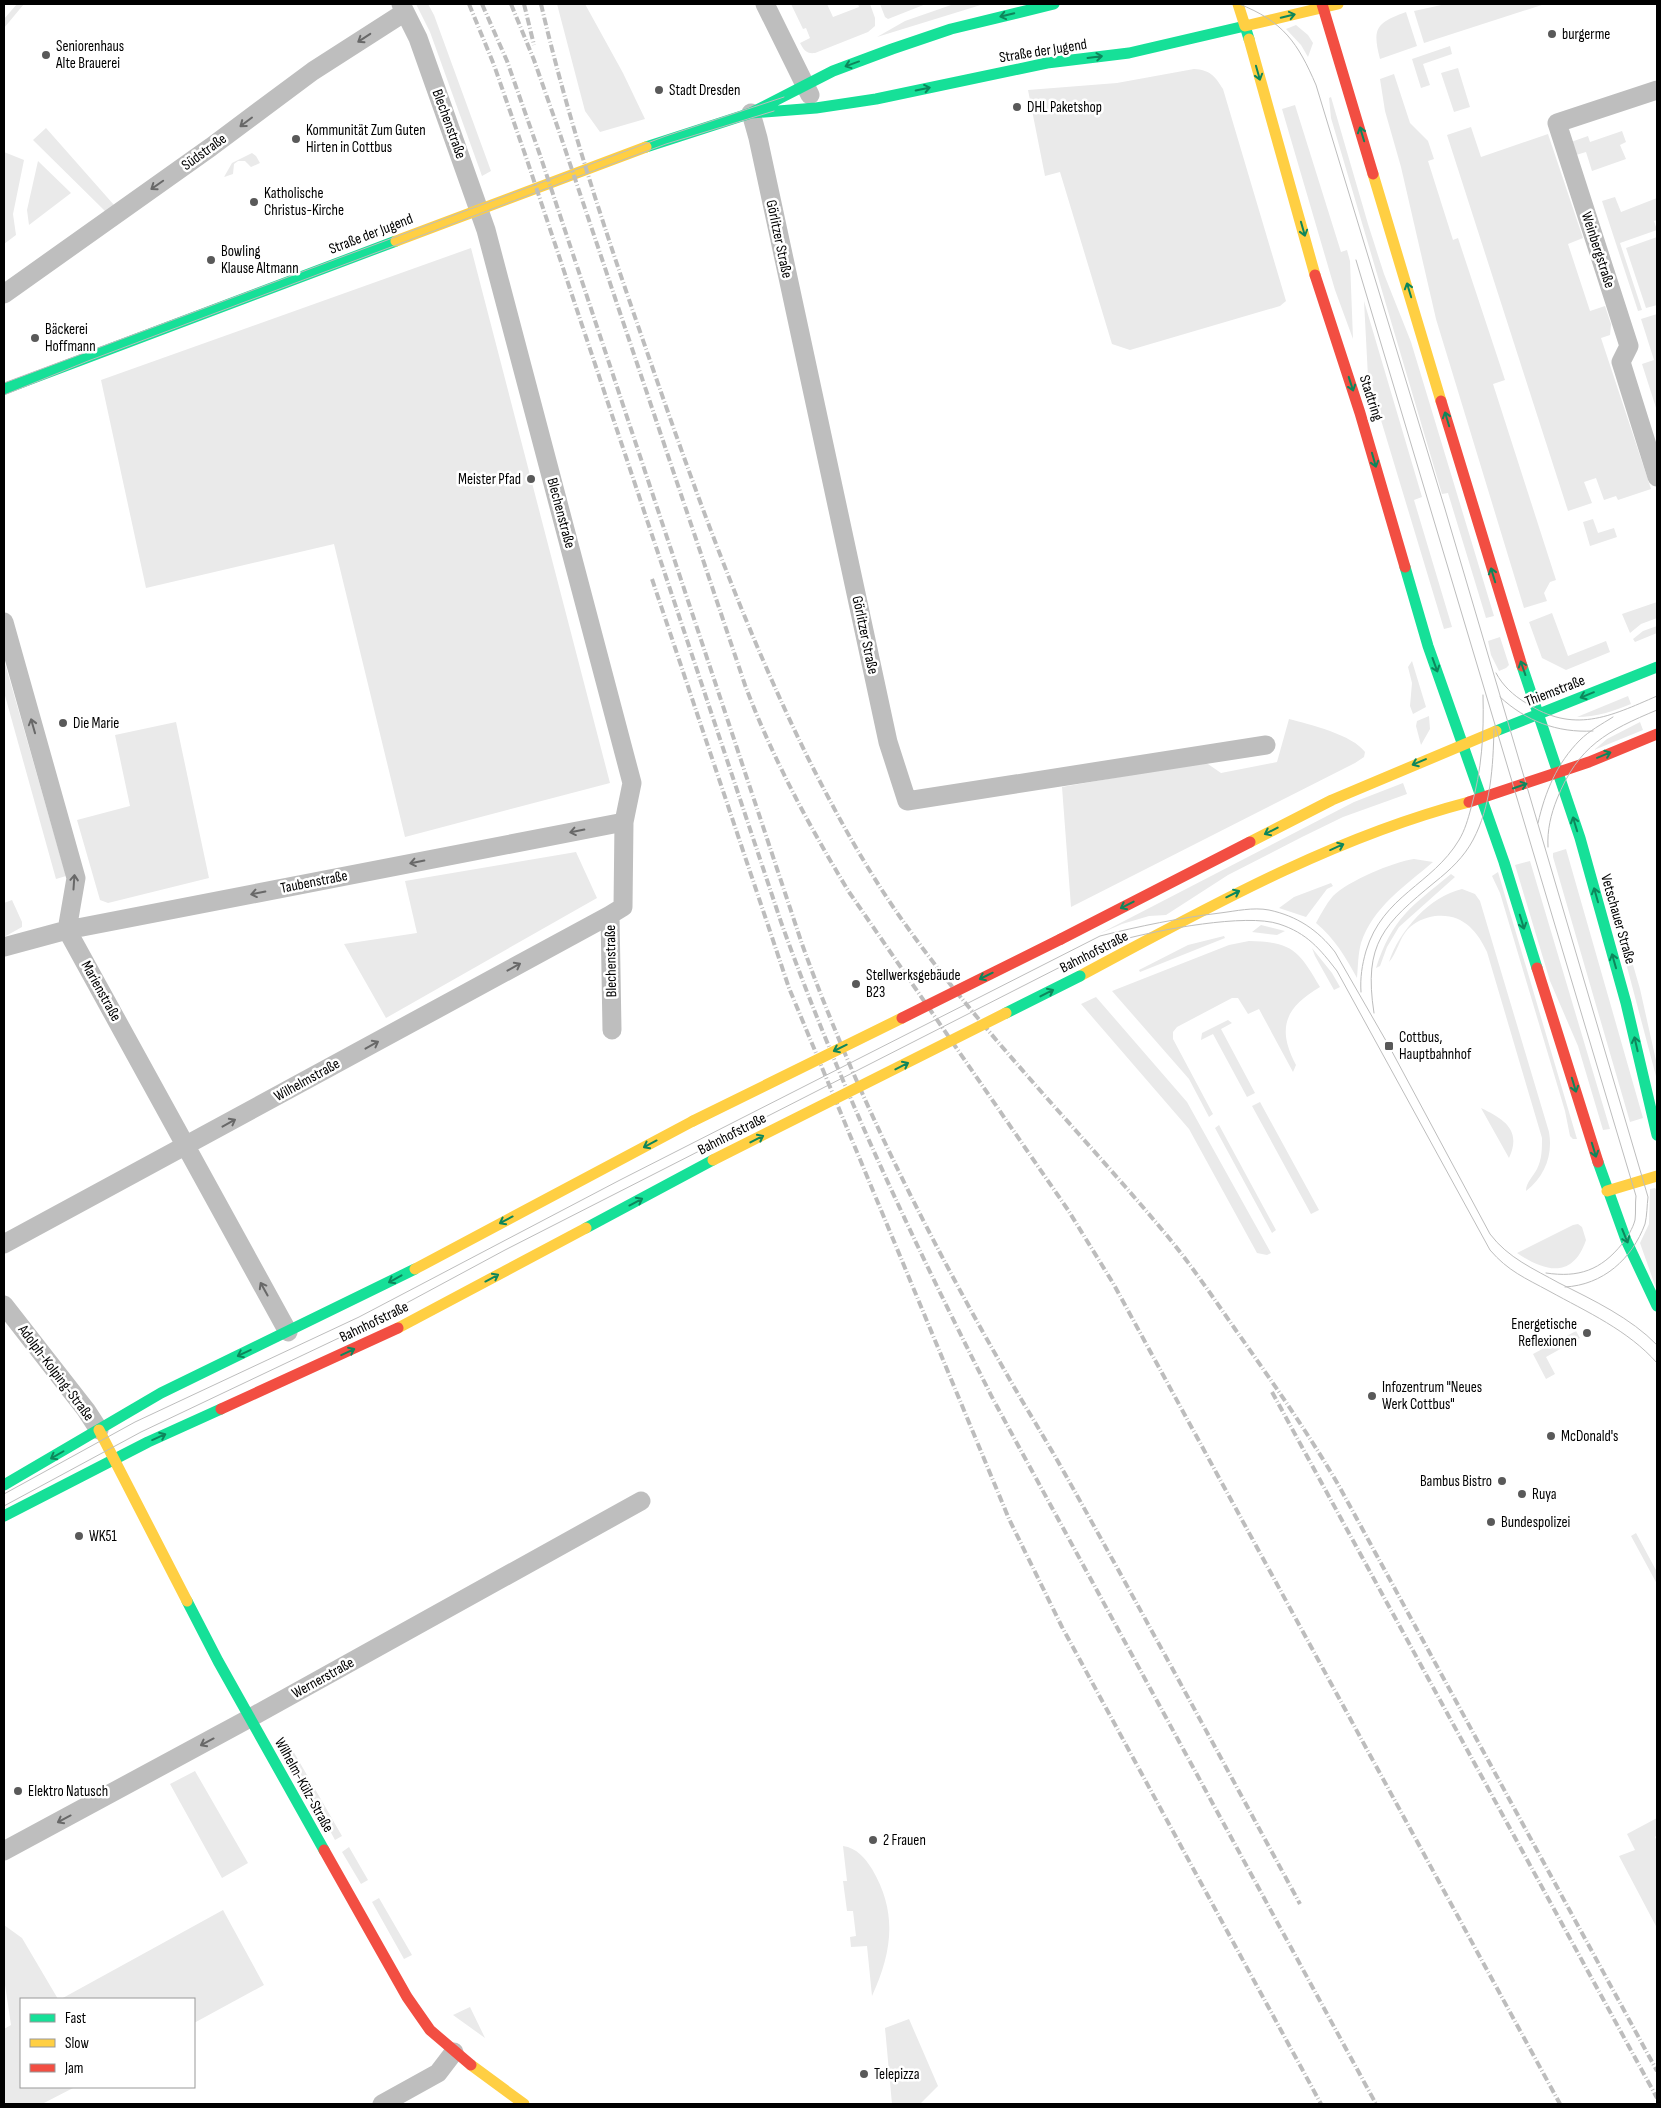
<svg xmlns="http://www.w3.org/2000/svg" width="1661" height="2108" viewBox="0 0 1661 2108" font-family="'Sofia Sans Condensed',sans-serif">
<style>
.green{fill:#eaeaea}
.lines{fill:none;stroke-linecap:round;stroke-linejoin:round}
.street{stroke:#bebebe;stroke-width:19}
.fast{stroke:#16e098;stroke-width:11}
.slow{stroke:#ffcf43;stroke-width:11}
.jam{stroke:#f24e42;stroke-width:11}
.tram{stroke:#bdbdbd;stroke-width:1}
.rail{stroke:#bdbdbd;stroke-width:4;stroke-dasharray:8 2.5 1 2.5;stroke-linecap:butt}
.fast-bridge{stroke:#16e098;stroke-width:11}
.slow-bridge{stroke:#ffcf43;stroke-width:11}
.jam-bridge{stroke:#f24e42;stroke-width:11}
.oneway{stroke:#0d865b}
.oneway2{stroke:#686868}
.poi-dot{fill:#595959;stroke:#fff;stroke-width:2}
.labels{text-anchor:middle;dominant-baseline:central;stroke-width:5;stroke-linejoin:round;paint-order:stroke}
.poi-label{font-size:15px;fill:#000;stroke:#fff;text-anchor:start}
.street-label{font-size:15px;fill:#000;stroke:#fff}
</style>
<rect width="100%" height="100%" fill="#fff"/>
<path class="green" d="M17,4H24L4,28V19Z
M416,4H428L434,15L491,171L482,176L430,32Z
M557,4H585L623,73L645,119L600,132L585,111Z
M791,4H827L833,17L859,7L858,4H870L875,18V26L868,32L815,53C806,54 804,50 800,43L810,38L806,28L803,29Z
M880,4H926L888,19L885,17Z
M954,4H984L877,37L905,21Z
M1446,4H1545L1424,43L1414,11Z
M1406,12L1417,46L1380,59C1372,28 1376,23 1406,12Z
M1296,25L1308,35L1313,43L1308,57L1301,45L1286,29Z
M1450,46L1452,54L1423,64L1430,85L1421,88L1412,59Z
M1458,68L1470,107L1454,112L1441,73Z
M1194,69C1210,70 1215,76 1223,89L1286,301L1280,306L1130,350L1112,344L1060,172L1045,176L1028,90L1117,83Z
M1394,74L1410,123L1428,141L1434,159L1428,161L1453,240L1458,238L1505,380L1493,384L1556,580L1550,582L1544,593L1547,601L1524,608L1436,319L1401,167L1385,111L1380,79Z
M1331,97L1368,224L1384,274L1411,342L1494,616L1486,618L1448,493L1442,494L1331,118L1329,98Z
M1295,105L1341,252L1347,250L1350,261L1353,339L1335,290L1282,109Z
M1471,127L1481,157L1548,134L1583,238L1568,244L1590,311L1605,306L1611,324L1610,335L1601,338L1651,489L1618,500L1616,496L1604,500L1596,478L1584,482L1592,503L1568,511L1447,135Z
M46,128L114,205L106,212L33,140Z
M1622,131L1626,142L1620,145L1626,159L1592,171L1586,152L1576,155L1571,142L1588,136L1590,142Z
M4,152L24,160L13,214L16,235L4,244Z
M252,153L256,156L260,163L251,167L245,161H238L234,164L233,174L224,177L232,163Z
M38,161L71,193L29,225L27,210Z
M1615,197L1621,212L1657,198V220L1654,221L1657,230L1620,243L1642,310L1638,311L1602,201Z
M1657,237V305L1646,308L1626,248Z
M471,248L610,783L405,837L334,544L146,588L101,380Z
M1364,301L1422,497L1414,500L1452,627L1444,629L1368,377Z
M1657,314V411L1642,364L1654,360L1641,319Z
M1593,519L1598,533L1614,528L1617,537L1590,546L1583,522Z
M1657,602V618L1641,624L1630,633L1622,614Z
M1552,613L1568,656L1606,641L1610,652L1566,670L1542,658L1529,622Z
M1657,626V633L1635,642L1633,639L1643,631Z
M1500,637L1509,665L1506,668L1499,671L1491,655L1488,641Z
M4,660L66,876L56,879L4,692Z
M1412,661L1426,707L1413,714L1410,706L1412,683L1408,667Z
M1628,696L1631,704C1614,711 1596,717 1577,717Z
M1429,716L1430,729L1421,745L1416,726L1417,721Z
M1289,719C1309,724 1353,735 1365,752L1364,757L1355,763L1071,907L1062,787L1205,762L1221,773L1277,762Z
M176,722L209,878L108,903L100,900L77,820L130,806L115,735Z
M1640,722L1643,730L1594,750L1607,739Z
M1403,783L1407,794L1343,817L1302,837L1228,875L1166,915L1149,916L1122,924L1099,934L1354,802Z
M1566,849L1643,1118L1630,1122L1553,857V853Z
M576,852L597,898L386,1018L344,944L417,933L405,881Z
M1414,859L1433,862C1405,886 1373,907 1361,943C1358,954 1358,967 1357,978C1345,956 1335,939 1316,923C1321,914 1326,904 1333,896C1348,881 1393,862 1414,859Z
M1530,861L1610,1129L1603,1130L1578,1046L1550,981L1515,865Z
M1498,872L1577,1139H1573L1570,1136L1565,1111L1500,893L1492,876Z
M1451,874L1455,877L1399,927L1387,947L1380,966L1376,968C1392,918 1412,906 1451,874Z
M1331,883L1333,886L1327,889L1306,917L1279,908L1294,897Z
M1462,889L1475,894L1480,901L1549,1132C1553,1155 1545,1176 1526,1191C1526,1182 1533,1177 1537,1169C1542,1159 1542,1149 1542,1138L1487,952C1477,930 1462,913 1435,916C1424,918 1416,921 1408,929C1399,939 1397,953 1389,962C1399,931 1430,896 1462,889Z
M12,900L22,922V927L4,937V903Z
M1618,913L1640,989L1657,1065V1080L1613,914Z
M1261,925L1285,931L1277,935L1252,932Z
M1224,936L1225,938L1140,972L1139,970L1188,945Z
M1249,941C1293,942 1299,951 1320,987C1284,1008 1277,1029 1296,1065L1293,1072L1259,1009L1248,1014L1238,998H1232L1177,1027L1173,1032V1039L1213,1114L1209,1117L1189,1079L1112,991L1229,945Z
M1312,948L1332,973L1340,987L1334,990L1315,956Z
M1096,997L1187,1102L1271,1253L1267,1255L1257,1253L1189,1129L1081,1004Z
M1228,1020L1232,1023L1221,1029L1255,1093L1247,1097L1213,1034L1201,1040L1202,1033Z
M1260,1102L1319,1210L1311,1214L1252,1106Z
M1481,1108C1504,1119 1522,1130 1509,1158Z
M1219,1125L1276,1230L1272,1233L1215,1128Z
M1655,1188L1657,1191V1291L1640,1243L1649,1224L1650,1189Z
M1578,1224L1582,1227L1586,1240C1573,1279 1545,1272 1517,1253L1573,1225Z
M1576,1331L1580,1338L1546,1357L1555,1374L1546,1379L1533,1354Z
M1636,1533L1657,1572V1584L1631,1536Z
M292,1749L342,1836L335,1840L288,1753Z
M195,1771L248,1863L222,1878L170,1784Z
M1657,1818V1835L1655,1837L1657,1841V1928L1619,1856L1635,1850L1627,1834Z
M843,1846C857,1848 865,1858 872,1869C898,1913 892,1952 872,1996L867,1946L851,1947L850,1937L856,1936L853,1911H847L843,1881H847Z
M349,1847L368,1880L361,1884L342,1852Z
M379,1898L412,1955L404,1959L372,1902Z
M223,1910L264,1985L194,2023V1999H61Z
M4,1925L22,1938L58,1999H21V2087H75L42,2104H4V2029L11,2025L4,1978Z
M470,2007L485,2038L453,2015Z
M909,2019L938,2086L920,2104H892L885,2028Z"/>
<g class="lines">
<path class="street" d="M401,4L418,38L486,230L632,783L624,822L623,907L610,915L612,1030
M765,4L810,95
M1657,90L1557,123L1629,346L1621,362L1657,477
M751,113L758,138L888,742L907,801L1266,745
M4,294L211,147L313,71L405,12
M4,622L76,878L67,930L288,1332
M4,947L67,930L624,822
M4,1244L610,915
M4,1305L86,1410L99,1430
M4,1851L250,1718L641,1501
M382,2104L438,2073L454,2052"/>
<path class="fast" d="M751,113L816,108L876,99L1047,63L1129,53L1245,26L1249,39
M646,147L751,113L833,71L892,49L951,29L1054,4
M4,389L396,241
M1405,567L1428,646L1504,862L1537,968
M1522,666L1580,838L1626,1003L1657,1135
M1496,731L1657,667
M1598,1162L1626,1240L1657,1306
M586,1228L713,1160
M4,1485L161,1393L415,1269
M4,1516L148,1442L221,1409
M187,1601L218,1661L324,1850"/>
<path class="slow" d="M1238,4L1245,26L1338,4
M1249,39L1315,275
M1373,174L1441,401
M396,241L646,147
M1250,842L1332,800L1496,731
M1080,976C1205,909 1331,838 1469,802
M1607,1191L1657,1176
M415,1269L693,1121
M398,1328L586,1228
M99,1430L187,1601
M471,2065L524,2104"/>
<path class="jam" d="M1322,4L1373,174
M1315,275L1360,413L1405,567
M1441,401L1522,666
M1469,802L1589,762L1657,734
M1061,939L1250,842
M1537,968L1598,1162
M221,1409L398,1328
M324,1850L407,1997L430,2030L471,2065"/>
<path class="tram" d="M1239,4C1283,21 1298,43 1316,85L1445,509L1648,1197C1647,1205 1647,1216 1645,1224C1632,1259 1603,1285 1565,1287
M1356,260L1636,1196C1635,1204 1636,1212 1635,1220C1633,1228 1627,1238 1622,1244C1601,1270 1579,1278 1546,1273
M4,383L666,136L784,97
M4,395L88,361L601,168L666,144L774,111
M1496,673C1503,686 1513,695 1526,703C1574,734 1609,717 1657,696
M1500,697C1526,721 1557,733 1593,731
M1538,823C1545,792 1557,763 1580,740C1589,731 1602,724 1613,717
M1548,847C1547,830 1551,814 1557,799C1578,746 1607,731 1657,710
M1361,992C1360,978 1362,965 1366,951C1383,895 1432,885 1459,840C1465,830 1468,819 1471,808C1482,769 1484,735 1483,695
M1374,1013C1363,943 1384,924 1435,882C1450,870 1464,857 1473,840C1491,806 1493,767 1494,729
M4,1494L135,1422L359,1317L620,1180L1100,936C1140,926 1179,918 1220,913C1236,911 1253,907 1269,910C1297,916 1318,930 1335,952L1389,1046L1490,1234C1508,1258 1534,1269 1559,1283C1593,1300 1631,1318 1657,1345
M4,1506L141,1432L362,1327L505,1250L1072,961C1089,954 1107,944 1125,939C1159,930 1246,913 1279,924C1307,933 1320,949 1337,971L1490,1250C1508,1271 1525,1278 1549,1291C1587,1312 1628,1330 1657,1363"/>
<path class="rail" d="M469,4L494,65L527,160L781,922C840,1087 915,1245 994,1401L1376,2104
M482,4L507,61L540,155L802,944C859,1103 937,1254 1021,1399C1036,1424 1051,1449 1065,1474C1145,1617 1222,1760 1300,1904
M511,4L534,60L560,134L745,685C772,757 809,826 849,892L1068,1210L1113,1283L1560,2104
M524,4L534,45
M541,4C570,129 612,251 654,372C699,502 746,631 806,754C835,812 867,871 905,924C983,1034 1078,1129 1164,1232C1190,1263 1212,1296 1235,1329C1271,1380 1307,1431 1339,1486L1657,2071
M652,579L789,988L1009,1519L1062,1627L1321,2104
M1272,1392L1657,2098"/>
<path class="fast-bridge" d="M1006,1013L1080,976"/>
<path class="slow-bridge" d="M693,1121L902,1018
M713,1160L1006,1013"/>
<path class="jam-bridge" d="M902,1018L1061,939"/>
</g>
<defs><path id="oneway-shaft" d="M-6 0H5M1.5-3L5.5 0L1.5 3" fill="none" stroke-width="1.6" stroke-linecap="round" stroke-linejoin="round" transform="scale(1.25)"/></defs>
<g class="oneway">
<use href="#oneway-shaft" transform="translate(1007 15) rotate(166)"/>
<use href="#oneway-shaft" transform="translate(1288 16) rotate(-14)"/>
<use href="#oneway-shaft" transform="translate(1095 57) rotate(-7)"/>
<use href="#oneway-shaft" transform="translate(852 64) rotate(160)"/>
<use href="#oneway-shaft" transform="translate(1258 73) rotate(74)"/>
<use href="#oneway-shaft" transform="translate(923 89) rotate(-12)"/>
<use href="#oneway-shaft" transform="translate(1362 134) rotate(-107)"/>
<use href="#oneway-shaft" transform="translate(1303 229) rotate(74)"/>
<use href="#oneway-shaft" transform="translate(1409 290) rotate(-107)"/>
<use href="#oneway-shaft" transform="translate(1351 384) rotate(72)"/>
<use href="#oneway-shaft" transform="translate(1447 419) rotate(-107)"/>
<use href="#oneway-shaft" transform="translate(1374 460) rotate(74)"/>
<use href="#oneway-shaft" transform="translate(1493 575) rotate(-107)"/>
<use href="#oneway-shaft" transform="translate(1435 665) rotate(70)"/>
<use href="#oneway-shaft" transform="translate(1523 668) rotate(-109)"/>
<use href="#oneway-shaft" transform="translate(1587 695) rotate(158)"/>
<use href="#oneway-shaft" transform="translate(1604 755) rotate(-22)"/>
<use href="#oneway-shaft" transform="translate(1419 762) rotate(157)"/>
<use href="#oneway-shaft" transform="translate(1520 786) rotate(-19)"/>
<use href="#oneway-shaft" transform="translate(1575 824) rotate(-107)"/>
<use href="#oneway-shaft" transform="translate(1271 831) rotate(153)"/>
<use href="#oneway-shaft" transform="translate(1337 847) rotate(-24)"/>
<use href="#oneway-shaft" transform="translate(1233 894) rotate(-26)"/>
<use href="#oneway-shaft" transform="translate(1596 895) rotate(-106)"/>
<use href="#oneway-shaft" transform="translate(1127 905) rotate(153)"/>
<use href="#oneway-shaft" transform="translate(1522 922) rotate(73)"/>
<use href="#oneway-shaft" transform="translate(1614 961) rotate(-106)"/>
<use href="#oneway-shaft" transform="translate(986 976) rotate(154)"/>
<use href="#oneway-shaft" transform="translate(1047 993) rotate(-27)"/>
<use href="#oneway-shaft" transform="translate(1636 1044) rotate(-103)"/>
<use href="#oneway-shaft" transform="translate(840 1048) rotate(154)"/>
<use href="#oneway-shaft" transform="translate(902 1066) rotate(-27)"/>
<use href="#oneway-shaft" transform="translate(1574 1085) rotate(73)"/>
<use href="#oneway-shaft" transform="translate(757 1139) rotate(-27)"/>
<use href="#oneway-shaft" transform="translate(650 1144) rotate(152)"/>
<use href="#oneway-shaft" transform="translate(1594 1150) rotate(73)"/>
<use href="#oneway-shaft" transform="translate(636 1202) rotate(-28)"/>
<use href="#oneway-shaft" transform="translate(506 1220) rotate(152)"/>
<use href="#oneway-shaft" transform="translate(1625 1236) rotate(68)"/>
<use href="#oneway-shaft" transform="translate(492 1278) rotate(-28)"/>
<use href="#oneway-shaft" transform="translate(395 1279) rotate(151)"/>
<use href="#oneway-shaft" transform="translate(348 1352) rotate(-25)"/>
<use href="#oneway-shaft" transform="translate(244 1353) rotate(155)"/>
<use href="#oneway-shaft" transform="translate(159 1437) rotate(-24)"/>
<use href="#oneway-shaft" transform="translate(57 1455) rotate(150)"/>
</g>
<g class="oneway2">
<use href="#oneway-shaft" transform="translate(364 38) rotate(147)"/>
<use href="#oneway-shaft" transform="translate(246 122) rotate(143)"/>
<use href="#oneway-shaft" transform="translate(157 185) rotate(145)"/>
<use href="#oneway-shaft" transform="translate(33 726) rotate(-106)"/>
<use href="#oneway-shaft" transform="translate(577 831) rotate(169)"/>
<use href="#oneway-shaft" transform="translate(417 862) rotate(169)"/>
<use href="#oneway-shaft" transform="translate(74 882) rotate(-86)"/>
<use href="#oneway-shaft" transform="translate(258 893) rotate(169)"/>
<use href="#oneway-shaft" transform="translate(514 967) rotate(-29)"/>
<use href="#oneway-shaft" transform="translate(372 1045) rotate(-29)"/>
<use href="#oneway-shaft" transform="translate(229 1123) rotate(-29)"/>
<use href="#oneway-shaft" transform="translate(264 1289) rotate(-119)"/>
<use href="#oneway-shaft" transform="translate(207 1742) rotate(152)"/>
<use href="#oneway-shaft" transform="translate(64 1819) rotate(152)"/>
</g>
<g class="poi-dot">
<circle cx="1552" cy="34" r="5"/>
<circle cx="46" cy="55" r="5"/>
<circle cx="659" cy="90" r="5"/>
<circle cx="1017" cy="107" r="5"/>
<circle cx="296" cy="139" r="5"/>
<circle cx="254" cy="202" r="5"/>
<circle cx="211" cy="260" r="5"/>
<circle cx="35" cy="338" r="5"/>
<circle cx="531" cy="479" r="5"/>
<circle cx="63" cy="723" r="5"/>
<circle cx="856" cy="984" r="5"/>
<rect x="1384" y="1041" width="10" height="10" rx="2.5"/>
<circle cx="1587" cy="1333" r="5"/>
<circle cx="1372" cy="1396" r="5"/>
<circle cx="1551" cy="1436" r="5"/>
<circle cx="1502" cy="1481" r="5"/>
<circle cx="1522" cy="1494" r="5"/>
<circle cx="1491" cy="1522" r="5"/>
<circle cx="79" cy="1536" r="5"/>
<circle cx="18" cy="1791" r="5"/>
<circle cx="873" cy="1840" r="5"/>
<circle cx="864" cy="2074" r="5"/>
</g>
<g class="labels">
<g class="poi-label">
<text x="1562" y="34">burgerme</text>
<text x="56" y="46">Seniorenhaus<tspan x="56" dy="17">Alte Brauerei</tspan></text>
<text x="669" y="90">Stadt Dresden</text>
<text x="1027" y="107">DHL Paketshop</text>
<text x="306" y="130">Kommunität Zum Guten<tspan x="306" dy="17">Hirten in Cottbus</tspan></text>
<text x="264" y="193">Katholische<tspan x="264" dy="17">Christus-Kirche</tspan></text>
<text x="221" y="251">Bowling<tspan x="221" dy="17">Klause Altmann</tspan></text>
<text x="45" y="329">Bäckerei<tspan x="45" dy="17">Hoffmann</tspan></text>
<text x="521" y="479" text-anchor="end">Meister Pfad</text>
<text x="73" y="723">Die Marie</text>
<text x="866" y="975">Stellwerksgebäude<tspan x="866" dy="17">B23</tspan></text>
<text x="1399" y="1037">Cottbus,<tspan x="1399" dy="17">Hauptbahnhof</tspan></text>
<text x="1577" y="1324" text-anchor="end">Energetische<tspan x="1577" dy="17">Reflexionen</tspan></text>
<text x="1382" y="1387">Infozentrum "Neues<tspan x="1382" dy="17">Werk Cottbus"</tspan></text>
<text x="1561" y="1436">McDonald's</text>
<text x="1492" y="1481" text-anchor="end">Bambus Bistro</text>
<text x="1532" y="1494">Ruya</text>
<text x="1501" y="1522">Bundespolizei</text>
<text x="89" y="1536">WK51</text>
<text x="28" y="1791">Elektro Natusch</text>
<text x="883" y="1840">2 Frauen</text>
<text x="874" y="2074">Telepizza</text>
</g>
<g class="street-label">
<text transform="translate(1043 51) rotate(-9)">Straße der Jugend</text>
<text transform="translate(449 124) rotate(70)">Blechenstraße</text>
<text transform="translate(204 152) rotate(-36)">Südstraße</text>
<text transform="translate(371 234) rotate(-21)">Straße der Jugend</text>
<text transform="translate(779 239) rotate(78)">Görlitzer Straße</text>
<text transform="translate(1598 250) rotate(72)">Weinbergstraße</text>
<text transform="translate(1371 398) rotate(72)">Stadtring</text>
<text transform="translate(561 513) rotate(75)">Blechenstraße</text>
<text transform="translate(865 635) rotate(78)">Görlitzer Straße</text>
<text transform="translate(1555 691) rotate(-21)">Thiemstraße</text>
<text transform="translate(314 882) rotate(-11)">Taubenstraße</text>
<text transform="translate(1618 919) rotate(74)">Vetschauer Straße</text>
<text transform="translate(1094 952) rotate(-27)">Bahnhofstraße</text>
<text transform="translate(611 961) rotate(-91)">Blechenstraße</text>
<text transform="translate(101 991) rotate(61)">Marienstraße</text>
<text transform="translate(307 1080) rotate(-29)">Wilhelmstraße</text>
<text transform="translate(732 1134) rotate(-27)">Bahnhofstraße</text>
<text transform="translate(374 1322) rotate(-26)">Bahnhofstraße</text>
<text transform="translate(56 1373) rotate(53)">Adolph-Kolping-Straße</text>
<text transform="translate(323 1678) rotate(-29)">Wernerstraße</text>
<text transform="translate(304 1785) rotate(61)">Wilhelm-Külz-Straße</text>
</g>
</g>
<rect width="1661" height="2108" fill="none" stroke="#000000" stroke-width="10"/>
<rect x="20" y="1998" width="175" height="90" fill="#ffffff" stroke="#999999"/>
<rect x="30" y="2014" width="25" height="8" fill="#16e098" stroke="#999999"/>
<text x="65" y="2023" font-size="15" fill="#000000">Fast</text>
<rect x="30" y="2039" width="25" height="8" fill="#ffcf43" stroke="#999999"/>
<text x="65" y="2048" font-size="15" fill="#000000">Slow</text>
<rect x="30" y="2064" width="25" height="8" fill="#f24e42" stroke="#999999"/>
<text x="65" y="2073" font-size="15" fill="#000000">Jam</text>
</svg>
